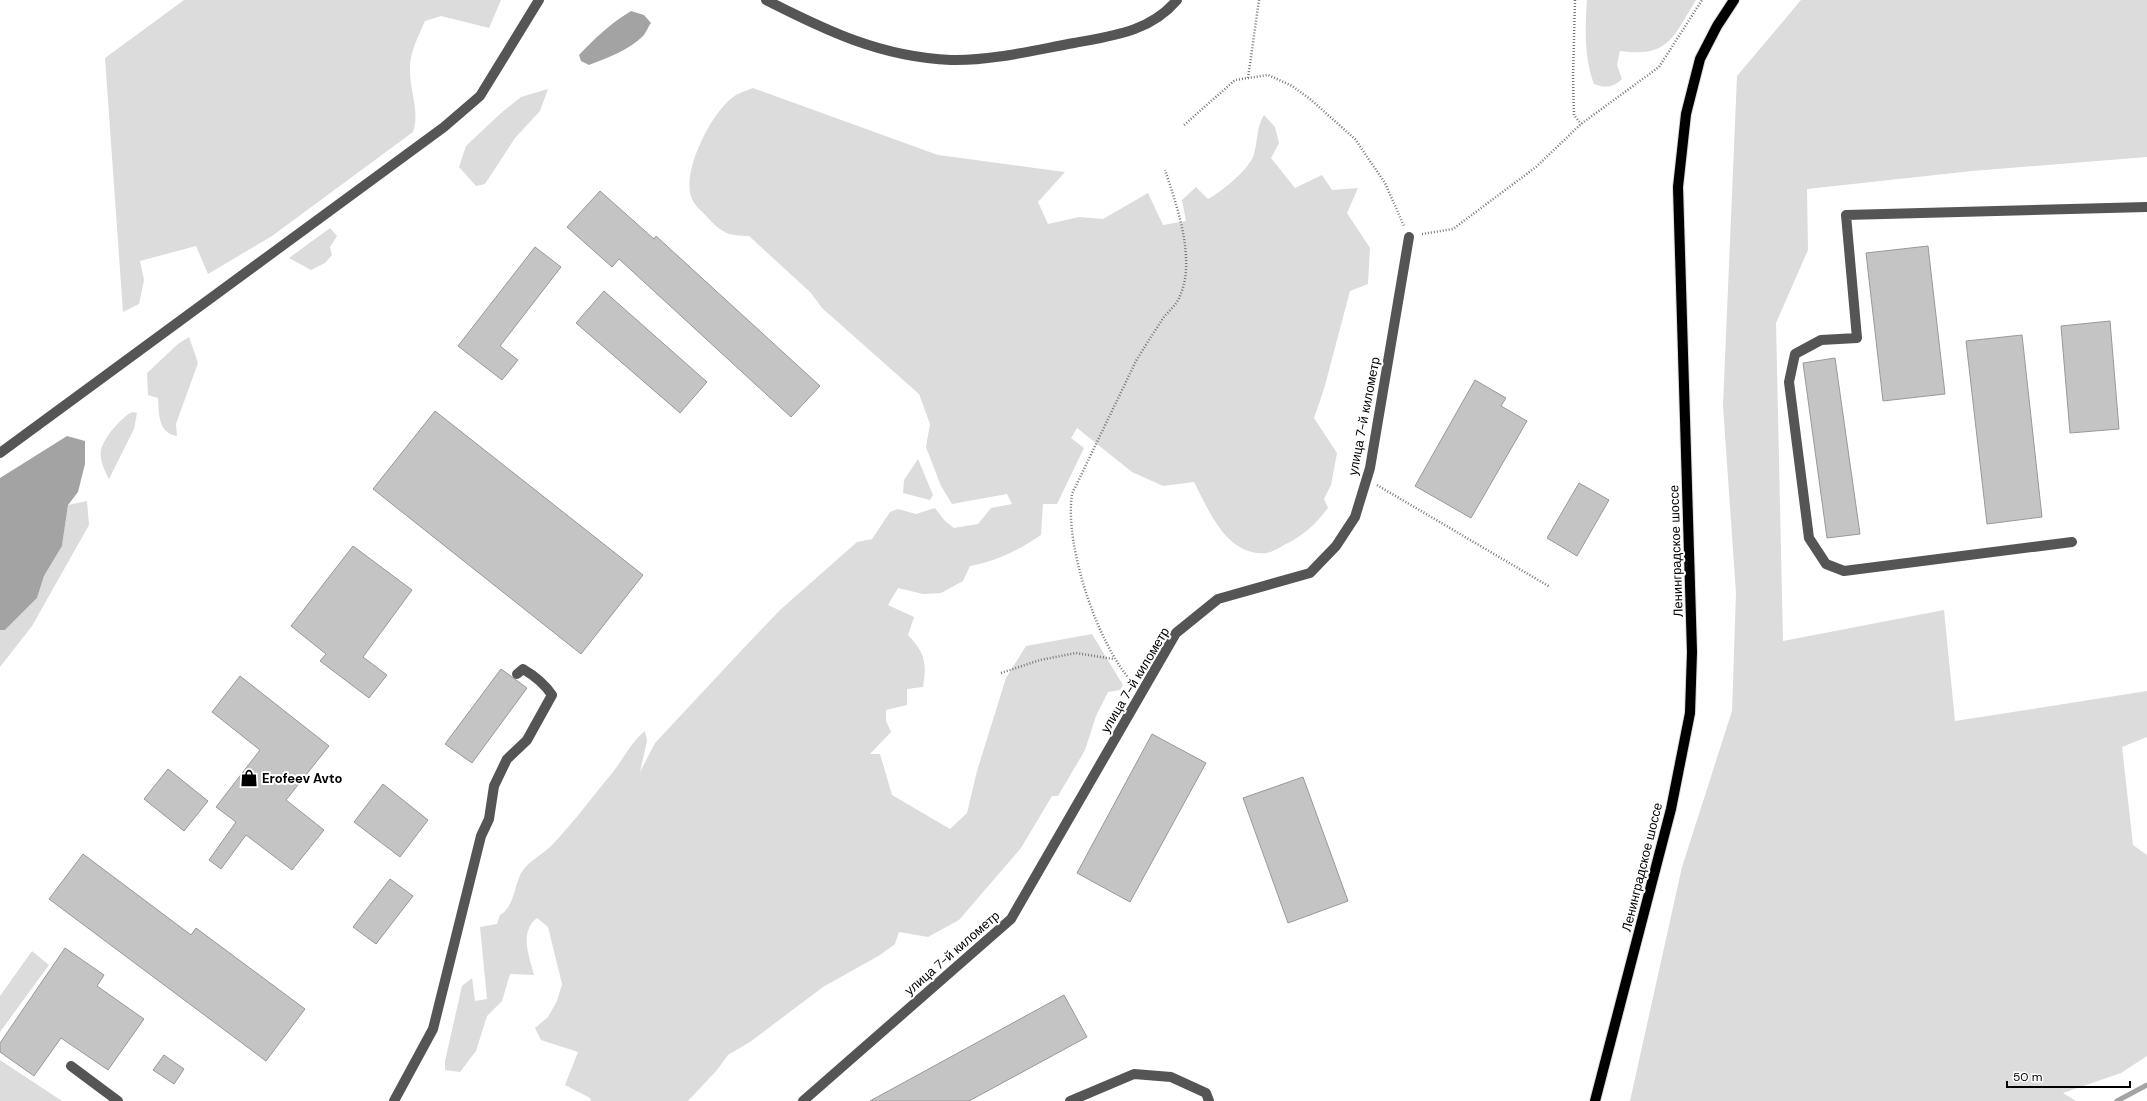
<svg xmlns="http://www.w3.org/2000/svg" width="2147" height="1101" viewBox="0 0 2147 1101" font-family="'DM Sans',sans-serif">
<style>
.green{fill:#dcdcdc}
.water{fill:#a3a3a3}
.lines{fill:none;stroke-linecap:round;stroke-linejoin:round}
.stream{stroke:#a3a3a3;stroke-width:5}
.building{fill:#c4c4c4;stroke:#999}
.major-casing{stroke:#dbdbdb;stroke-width:12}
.path{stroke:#777;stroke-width:2.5;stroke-dasharray:1 2;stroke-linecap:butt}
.minor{stroke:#555;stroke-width:10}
.major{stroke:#000;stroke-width:10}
.labels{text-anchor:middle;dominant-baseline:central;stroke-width:4;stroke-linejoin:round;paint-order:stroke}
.street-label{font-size:13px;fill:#000;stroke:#fff}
.poi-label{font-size:13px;font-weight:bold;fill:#000;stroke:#fff;text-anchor:start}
</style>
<rect width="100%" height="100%" fill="#fff"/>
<path class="green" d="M184,0H501L489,28L441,16L425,21C418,37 409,54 410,71C410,92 420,112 413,132L272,236L208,274L196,246L140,261L144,280L139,304L123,312L105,58Z
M1587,0H1696C1673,37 1669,58 1620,51L1617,65L1622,79C1613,88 1605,88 1594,84C1584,58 1585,27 1587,0Z
M1801,0H2147V157L1972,171L1807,189L1808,250L1776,323L1783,641L1944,610L1955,721L2147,691V737L2122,747L2133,845L2147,855V1056L2121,1073L2063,1093L2076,1101H1630L1682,867L1732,711L1736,593L1723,406L1737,76Z
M753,88L938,155L1065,172L1038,202L1048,224L1079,217L1103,219L1148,193L1163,225L1186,221L1182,200L1196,187L1208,199C1221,192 1250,169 1254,154C1258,140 1256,128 1264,115L1275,127L1279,143L1271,158L1295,188L1322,175L1332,190L1358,188L1347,213L1370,248L1368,284L1350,291L1324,389L1314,418L1337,453L1331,485L1324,499L1328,508C1315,525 1303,536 1284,545C1279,548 1272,552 1267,553C1227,557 1209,511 1194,482L1163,486L1132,472L1077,428L1071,438L1084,448L1057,504H1043L1041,535C1019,550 997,561 970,566L963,581L941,593L923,594L898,588L888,605L914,617L908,635C925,653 927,663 923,687L907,689V705L886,710V721L891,732L870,754H880L892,795L950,829L967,813L977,771L1006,678L1026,646L1092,634L1123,685L1120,690L1108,692L1096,716L1085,750L1058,796H1052L1021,848L959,920L928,937L899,932L895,944L880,955L823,987L750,1042L728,1055L717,1070L688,1101H591L590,1098L565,1085L578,1052L541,1040L535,1028L548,1017L557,1001L562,984L548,927L537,918C519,932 529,956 534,975L510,974L502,1001L487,1016L476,1051L460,1072L445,1070V1061L462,986L472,978L475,1001L487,999L480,927L497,924L500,915C514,907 514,887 521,873C529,860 543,855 553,844C574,822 593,796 613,772C624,758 631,742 645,731L647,741L640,772L655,743L740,652L780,610L857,542L872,539L890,512L898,509L916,514L935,508L945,521L954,528L978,524L991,508L1012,504L1007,494L952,504L941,486L926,447L930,424L919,394L822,308L811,293L749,236C728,236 722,233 707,217C703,212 696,207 693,201C678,176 713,108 736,95C741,92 748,90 753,88Z
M548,89L540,111L515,138L485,184L476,186L459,167L466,146L501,113L521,97Z
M330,228L337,236L330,247L332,255L325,263L311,270L289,258Z
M189,337L198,363L176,424L177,436C158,433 159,414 158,398L148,395L147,373L178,344Z
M132,412L137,413L134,429L109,479C105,471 99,460 101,450C104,437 121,418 132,412Z
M918,459L933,495L930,500L903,493L904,480Z
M87,501L89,525L32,626L0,667V630H5L37,598L44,576L62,546L68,505Z
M32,951L49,965L0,1032V996Z
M0,1060L62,1101H0Z"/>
<path class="water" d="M631,11L644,15L651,23C648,27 646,33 643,36C629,50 607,58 589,65L581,61L579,55C595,38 611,23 631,11Z
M67,436L85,441V464L78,492L68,505L62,546L44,576L37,598L5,630H0V478Z"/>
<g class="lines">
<path class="stream" d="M2117,1101L2147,1085"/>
</g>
<path class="building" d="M600,191L654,239L656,236L820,386L791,417L619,259L612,267L567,227Z
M1928,246L1945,394L1883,401L1866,253Z
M535,247L561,267L500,346L518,360L502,380L458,346Z
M604,291L707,382L680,413L576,323Z
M2110,321L2119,429L2070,433L2061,326Z
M2022,335L2042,517L1987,524L1966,341Z
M1835,358L1860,534L1827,538L1803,363Z
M1475,380L1506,398L1501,406L1527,421L1471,518L1415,486Z
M435,411L643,575L581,654L373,489Z
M1579,483L1609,500L1577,556L1547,538Z
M353,546L412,590L363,657L387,675L369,698L320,661L326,654L291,626Z
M501,669L527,688L472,763L445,744Z
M240,676L329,746L286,800L324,830L292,870L246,835L221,869L209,860L236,822L216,807L260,750L212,712Z
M1152,734L1206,763L1130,902L1077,873Z
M168,769L208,801L184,831L144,799Z
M1303,777L1348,901L1288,923L1243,798Z
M383,784L428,820L400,857L354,822Z
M83,854L191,935L196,928L305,1009L266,1061L49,899Z
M390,879L413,896L376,944L353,927Z
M65,948L104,975L97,986L144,1019L108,1070L61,1038L34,1076L0,1052V1043Z
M1064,995L1087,1037L969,1101H870Z
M164,1055L184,1069L174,1084L153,1070Z"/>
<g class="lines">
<g class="major-casing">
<path id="major" d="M1595,1101L1671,809L1690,713L1692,652L1689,552L1678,187L1686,114L1700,59L1717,26L1734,0"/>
</g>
<path class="path" d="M1575,0L1573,77L1574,115L1581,124
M1248,78L1259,0
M1184,125L1235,80L1268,75L1292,86L1310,99L1355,139L1385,183L1404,226
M1422,234L1453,229L1536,167L1581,124L1659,67L1702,0
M1377,485L1550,587
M1001,673L1040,660L1076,653L1113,659
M1133,683C1098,646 1064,545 1072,494L1136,361C1145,346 1154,332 1164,317C1169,311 1176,305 1179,298C1197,262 1177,206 1165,170"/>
<path class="minor" d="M766,0C827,31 881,57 951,60C991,61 1035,50 1074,43C1112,36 1150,32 1177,0
M0,453L444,127L480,96L539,0
M2072,542L1844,571L1826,564L1809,538L1789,382L1795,354L1821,340L1857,338L1846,215L2147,207
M71,1066L118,1101
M394,1101L433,1029L481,836L489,819L494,786L507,759L527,740L552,695C544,683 535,676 523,669L517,674
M803,1101L1011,919L1176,633L1218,599L1310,573L1336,546L1355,517L1370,468L1409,237
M1070,1101L1134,1074L1171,1077L1206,1093L1209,1101"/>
<use href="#major" class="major"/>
</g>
<defs>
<g id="shop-bare" transform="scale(1.38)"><path d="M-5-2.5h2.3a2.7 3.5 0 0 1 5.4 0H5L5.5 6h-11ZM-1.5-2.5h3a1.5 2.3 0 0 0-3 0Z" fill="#000" stroke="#fff" stroke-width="2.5" paint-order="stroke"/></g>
</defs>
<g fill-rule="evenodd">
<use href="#shop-bare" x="249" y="778"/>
</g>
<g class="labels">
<g class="street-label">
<text transform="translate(1364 416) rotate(-79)">улица 7-й километр</text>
<text transform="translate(1676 551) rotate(-92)">Ленинградское шоссе</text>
<text transform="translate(1135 680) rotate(-59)">улица 7-й километр</text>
<text transform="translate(1642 867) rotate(-76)">Ленинградское шоссе</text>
<text transform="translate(952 953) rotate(-41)">улица 7-й километр</text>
</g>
<g class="poi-label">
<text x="262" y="778">Erofeev Avto</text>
</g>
</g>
<path d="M2007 1081v6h123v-6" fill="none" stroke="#000000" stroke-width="2"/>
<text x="2013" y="1081" font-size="12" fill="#000000" stroke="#ffffff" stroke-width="3" paint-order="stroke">50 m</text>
</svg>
